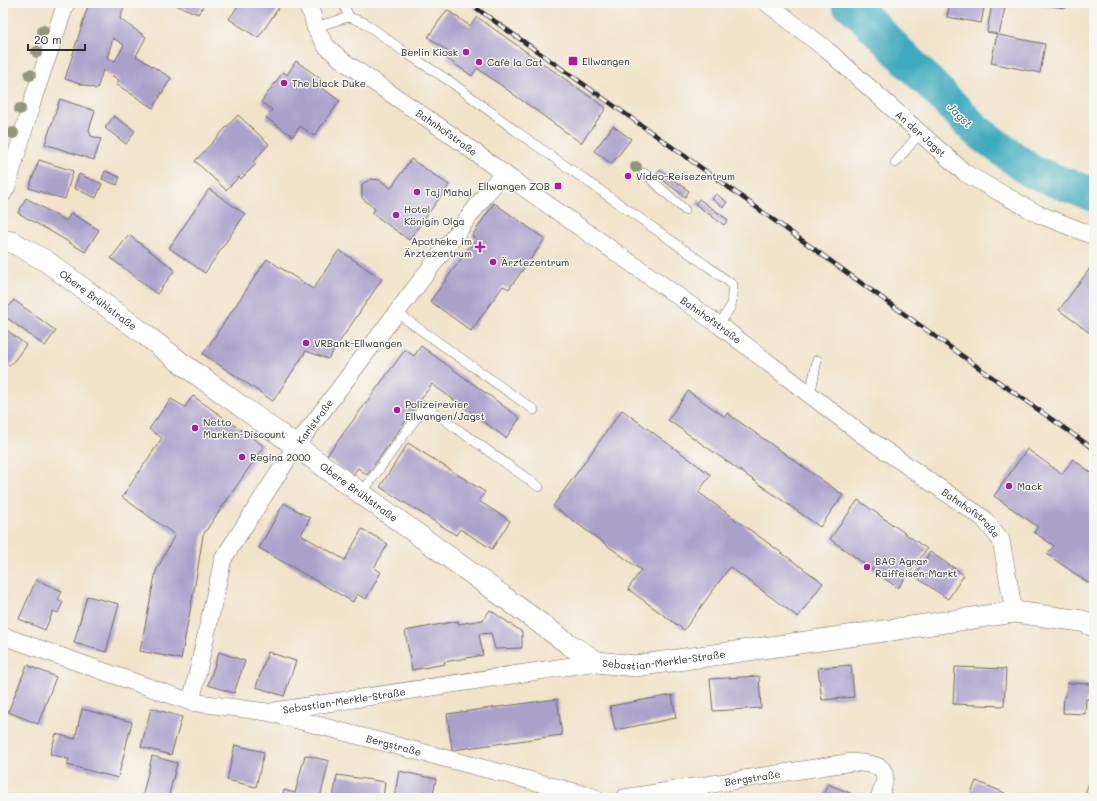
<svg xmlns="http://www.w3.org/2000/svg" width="1097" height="801" viewBox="0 0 1097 801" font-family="Mali,sans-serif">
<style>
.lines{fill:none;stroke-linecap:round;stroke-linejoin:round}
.river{stroke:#3eabbd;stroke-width:34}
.building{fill:#aaa1cb;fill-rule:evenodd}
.service-casing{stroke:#706b62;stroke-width:10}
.minor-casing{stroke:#706b62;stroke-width:18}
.tertiary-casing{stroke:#706b62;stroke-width:22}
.service{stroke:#fff;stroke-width:9}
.minor{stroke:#fff;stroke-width:17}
.tertiary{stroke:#fff;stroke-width:21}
.rail-casing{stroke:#2b2b2b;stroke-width:4.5}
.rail{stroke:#f6f6f2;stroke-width:3;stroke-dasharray:9;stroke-linecap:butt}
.tree{fill:#94977e}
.poi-dot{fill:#b5179e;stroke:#f6f6f2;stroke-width:1.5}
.labels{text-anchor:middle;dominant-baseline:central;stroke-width:3;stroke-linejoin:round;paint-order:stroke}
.poi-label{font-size:10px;fill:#2b2b2b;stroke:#f6f6f2;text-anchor:start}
.street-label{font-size:10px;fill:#2b2b2b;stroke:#f6f6f2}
.water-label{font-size:11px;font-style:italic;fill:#335e65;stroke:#f6f6f2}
</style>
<rect width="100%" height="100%" fill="#f6f6f2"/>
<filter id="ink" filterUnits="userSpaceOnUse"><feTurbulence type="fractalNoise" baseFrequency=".025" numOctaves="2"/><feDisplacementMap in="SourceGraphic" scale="8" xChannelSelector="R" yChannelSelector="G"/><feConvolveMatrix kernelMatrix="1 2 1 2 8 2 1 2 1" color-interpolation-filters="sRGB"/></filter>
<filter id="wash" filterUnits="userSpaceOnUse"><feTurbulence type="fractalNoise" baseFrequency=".012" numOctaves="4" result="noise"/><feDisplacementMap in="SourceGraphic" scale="16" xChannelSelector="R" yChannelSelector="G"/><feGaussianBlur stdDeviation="0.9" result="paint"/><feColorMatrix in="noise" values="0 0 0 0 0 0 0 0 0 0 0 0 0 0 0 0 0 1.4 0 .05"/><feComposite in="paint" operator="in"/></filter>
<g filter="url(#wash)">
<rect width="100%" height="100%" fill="#f0e3c9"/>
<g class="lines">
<path class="river" d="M848,3L857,10L976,130L1032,172L1094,195"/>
</g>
<g id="blocks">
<path class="building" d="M89,3H125L120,19L146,37L136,56L171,78L153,108L116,84L119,80L103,70L97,89L65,79ZM113,38L124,45L115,61L107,58Z
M171,3H205L198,14Z
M240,3H282L258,38L229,19Z
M950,3H985L981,23L947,17Z
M992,3H1006L999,35L1045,44L1040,73L991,63L997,34L987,32Z
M1036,3H1067L1066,8L1036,4Z
M447,10L470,26L477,17L606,108L581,143L477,68L472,76L446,58L450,53L428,37Z
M296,61L321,79L318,85L340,101L314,136L300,126L293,136L266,118L272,110L261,102L283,72L287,75Z
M60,99L95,111L89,130L91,136L101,139L94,160L45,144Z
M238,115L269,144L253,162L256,164L241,179L239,177L226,190L195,161Z
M114,116L135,131L126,144L105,128Z
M613,126L631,139L612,164L594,151Z
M411,159L449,185L409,240L372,213L375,209L362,198V184L371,179L380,180L391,188Z
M39,160L73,171L65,199L54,196H52L29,188Z
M660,170L689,191L685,197L656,175Z
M105,171L120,177L117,185L102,179Z
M79,174L102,184L96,198L74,188Z
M209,189L245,214L205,273L169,248Z
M716,194L727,202L723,207L712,199Z
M26,198L66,221L71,213L99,230L85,252L57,235L18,213Z
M699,199L728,220L724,225L695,204Z
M494,203L545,239L509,289L503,286L471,331L430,301L476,239L472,236Z
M129,235L175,270L157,294L111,258Z
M339,250L382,279L328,359L306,351L273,401L203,354L267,259L313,289Z
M1094,263V336L1059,310Z
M14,300L56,331L45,346L3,315Z
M3,327L26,345L10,366L3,361Z
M421,346L520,418L506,438L432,384L367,475L358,468L352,476L326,457L405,350L414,356Z
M688,391L725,417L727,413L843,495L820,527L668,420Z
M193,396L264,446L203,535L196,579L181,659L140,651L156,571L175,535L122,497L162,438L149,429L171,399L185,407Z
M622,410L711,475L698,492L823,583L798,617L730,567L684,630L628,589L641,570L553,506Z
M408,443L485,492L479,501L510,521L492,549L460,529L456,535L380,487Z
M1027,449L1062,474L1073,459L1094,475V587L1047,554L1054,546L1034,532L1038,527L994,496Z
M858,500L927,549L898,588L830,539Z
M284,503L310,518L301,535L345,560L362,529L388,544L374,568L381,572L366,599L357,594L353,602L259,548Z
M930,552L964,575L948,599L914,576Z
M36,580L62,591L58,600L63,602L58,613L53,611L45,630L19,619Z
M87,596L119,604L106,652L74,643Z
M490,610L522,632V648L495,649L491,633L479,634L483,655L450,661L444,662L445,664L412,670L405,631L458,621V624L483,620Z
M219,652L245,661L234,693L208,685Z
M268,652L296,661L284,696L256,687Z
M27,665L56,677L38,724L8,712Z
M851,665L854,697L822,700L818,668Z
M955,667L1006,669L1004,706L953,704Z
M759,676L761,708L713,711L710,679Z
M1067,683L1093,684L1092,699H1086L1085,714L1063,713L1064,696H1066Z
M672,695L676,718L615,730L610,706Z
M557,699L562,735L452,750L447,714Z
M151,708L182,717L171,755L141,747Z
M82,709L132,722L118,778L67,765L69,759L50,754L56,734L75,739Z
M235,745L264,752L256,787L227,780Z
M305,755L329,761L320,798L309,796V798H282L284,790L295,793Z
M152,756L177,763L168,798H142Z
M399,771L436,779L432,798H394Z
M337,775L385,782L383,798H333Z
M1092,776L1094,777V798H1083Z
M976,781L1005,793L1003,798H969Z
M828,784L862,798H822Z"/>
</g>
</g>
<g filter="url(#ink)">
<use href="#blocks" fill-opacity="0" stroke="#706b62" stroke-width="1"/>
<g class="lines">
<g class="service-casing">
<path id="service" d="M343,3L349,17
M315,27L349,17L365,23L406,53L451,82L516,131L706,265L733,285L731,306L719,325
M895,163L920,133
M644,173L685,210
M397,313L534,410
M810,396L817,360
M361,494L425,406L539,487"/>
</g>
<g class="minor-casing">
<g id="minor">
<path id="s1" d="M305,3L312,14L315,27L326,46L343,61L450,134L503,173L719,325L864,436L983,518L1001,540L1014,612"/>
<path id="s2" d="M767,3L827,50L965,173L1038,214L1094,236"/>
<path d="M3,194L7,186L34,96L66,3"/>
<path id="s3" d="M3,636L191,702L267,712L590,796L595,798"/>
<path id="s4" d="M191,702L223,559L296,446L483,198L503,173"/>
<path id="s5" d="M275,711L597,662"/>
<path id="s6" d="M624,798L852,762C882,765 892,766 879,798"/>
</g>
</g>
<g class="tertiary-casing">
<g id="tertiary">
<path id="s7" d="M3,241L12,242L46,261L143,333L180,362L570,645L597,662L635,666L863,634L1014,612L1082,621L1094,626"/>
</g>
</g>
<use href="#service" class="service"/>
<use href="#minor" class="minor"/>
<use href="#tertiary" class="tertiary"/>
<g class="rail-casing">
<path id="rail" d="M469,3L696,164L982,370L1094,449"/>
</g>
<use href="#rail" class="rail"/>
</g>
<g class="tree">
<circle cx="43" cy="31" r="6"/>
<circle cx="37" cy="52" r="6"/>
<circle cx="30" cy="75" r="6"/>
<circle cx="20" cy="109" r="6"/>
<circle cx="13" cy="133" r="6"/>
<circle cx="636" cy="167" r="6"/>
</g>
</g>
<g class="poi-dot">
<circle cx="466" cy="52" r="4"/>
<rect x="568" y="56" width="10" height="10" rx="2"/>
<circle cx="479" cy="62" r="4"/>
<circle cx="284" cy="83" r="4"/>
<circle cx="628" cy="176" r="4"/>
<rect x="554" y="182" width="8" height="8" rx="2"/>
<circle cx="417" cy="192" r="4"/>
<circle cx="396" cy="215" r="4"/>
<path d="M478 241h4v4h4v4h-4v4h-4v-4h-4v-4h4z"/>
<circle cx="493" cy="262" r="4"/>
<circle cx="306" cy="343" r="4"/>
<circle cx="397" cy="410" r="4"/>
<circle cx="195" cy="428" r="4"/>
<circle cx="242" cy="457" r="4"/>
<circle cx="1009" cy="486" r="4"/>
<circle cx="867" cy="567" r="4"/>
</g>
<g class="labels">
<g class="poi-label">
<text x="458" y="52" text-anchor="end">Berlin Kiosk</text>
<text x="582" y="61">Ellwangen</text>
<text x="487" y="62">Café la Cat</text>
<text x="292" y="83">The black Duke</text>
<text x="636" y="176">Video-Reisezentrum</text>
<text x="550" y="186" text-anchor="end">Ellwangen ZOB</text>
<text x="425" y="192">Taj Mahal</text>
<text x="404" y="209">Hotel<tspan x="404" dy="12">Königin Olga</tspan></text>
<text x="472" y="241" text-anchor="end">Apotheke im<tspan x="472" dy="12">Ärztezentrum</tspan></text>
<text x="501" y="262">Ärztezentrum</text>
<text x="314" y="343">VRBank-Ellwangen</text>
<text x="405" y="404">Polizeirevier<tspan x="405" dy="12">Ellwangen/Jagst</tspan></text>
<text x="203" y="422">Netto<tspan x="203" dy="12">Marken-Discount</tspan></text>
<text x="250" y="457">Regina 2000</text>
<text x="1017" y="486">Mack</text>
<text x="875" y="561">BAG Agrar<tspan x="875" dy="12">Raiffeisen-Markt</tspan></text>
</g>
<g class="street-label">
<text stroke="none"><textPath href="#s1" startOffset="197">Bahnhofstraße</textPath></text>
<text stroke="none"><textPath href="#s2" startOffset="202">An der Jagst</textPath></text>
<text stroke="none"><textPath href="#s7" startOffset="113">Obere Brühlstraße</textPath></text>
<text stroke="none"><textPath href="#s1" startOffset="521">Bahnhofstraße</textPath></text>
<text stroke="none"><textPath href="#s4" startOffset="312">Karlstraße</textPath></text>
<text stroke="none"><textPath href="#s7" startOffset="437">Obere Brühlstraße</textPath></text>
<text stroke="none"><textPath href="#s1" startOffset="845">Bahnhofstraße</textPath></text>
<text stroke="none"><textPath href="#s7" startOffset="797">Sebastian-Merkle-Straße</textPath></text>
<text stroke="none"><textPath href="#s5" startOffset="70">Sebastian-Merkle-Straße</textPath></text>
<text stroke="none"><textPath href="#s3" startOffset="407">Bergstraße</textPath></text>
<text stroke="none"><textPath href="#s6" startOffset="130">Bergstraße</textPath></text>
</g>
<g class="water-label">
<text transform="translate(960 115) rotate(45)">Jagst</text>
</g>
</g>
<rect width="1097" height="801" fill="none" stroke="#f6f6f2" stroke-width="16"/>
<path d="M28 44v6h57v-6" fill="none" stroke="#2b2b2b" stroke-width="2"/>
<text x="34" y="44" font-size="12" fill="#2b2b2b" stroke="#f6f6f2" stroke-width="3" paint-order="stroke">20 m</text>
</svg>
